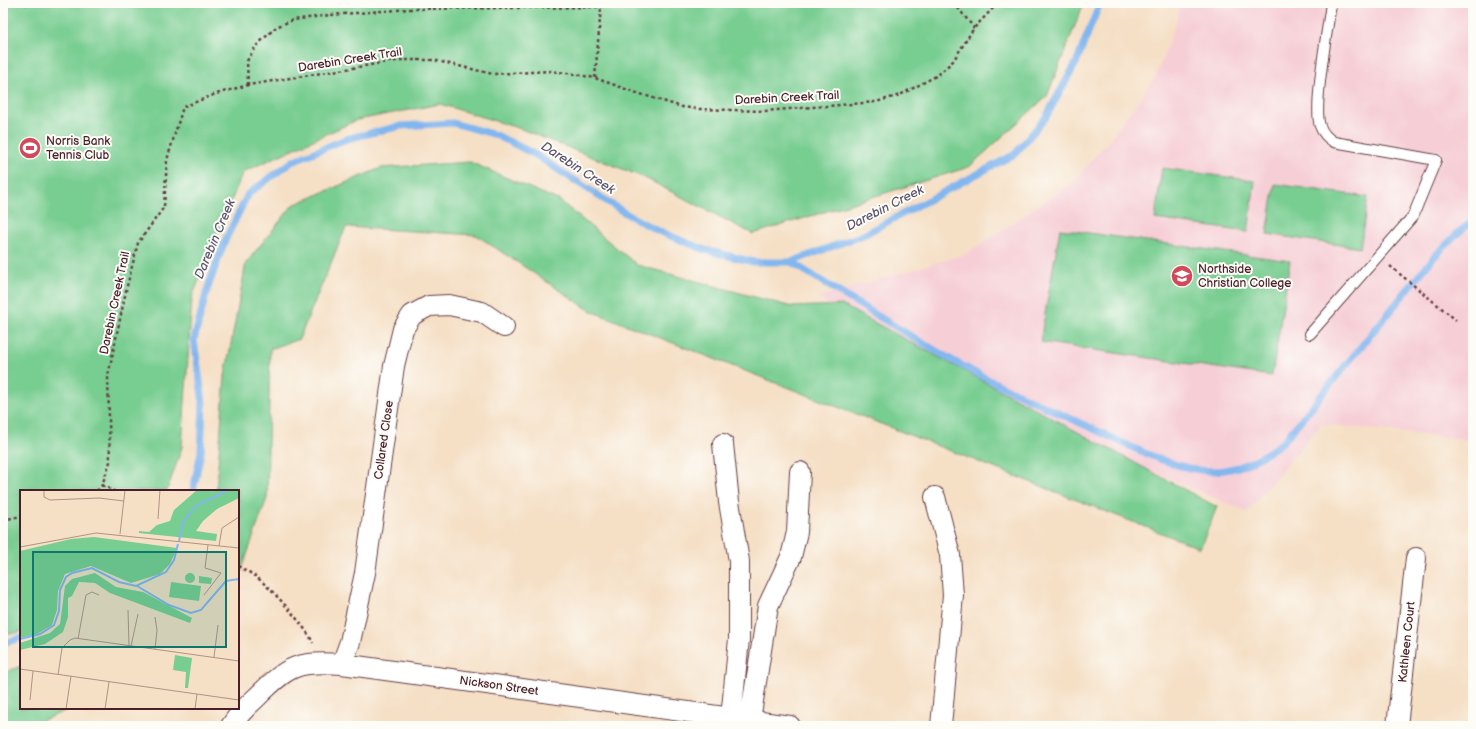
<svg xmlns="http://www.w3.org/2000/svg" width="1476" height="729" viewBox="0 0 1476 729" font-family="'Balsamiq Sans',sans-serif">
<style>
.built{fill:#f6cfd6}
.park{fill:#78cd91;stroke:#61765e}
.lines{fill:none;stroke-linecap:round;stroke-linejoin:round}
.stream{stroke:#81b6ef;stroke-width:7}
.lane-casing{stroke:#643c42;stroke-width:12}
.street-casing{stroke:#643c42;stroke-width:22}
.path{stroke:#643c42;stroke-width:2.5;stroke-dasharray:3 3;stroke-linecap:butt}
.lane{stroke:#fff;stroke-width:10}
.street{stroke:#fff;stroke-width:20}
.labels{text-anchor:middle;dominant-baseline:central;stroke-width:4;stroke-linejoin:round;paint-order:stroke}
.street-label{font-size:12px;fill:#4a1f2b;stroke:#fdfcf7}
.poi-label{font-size:12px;fill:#4a1f2b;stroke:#fdfcf7;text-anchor:start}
.water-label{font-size:13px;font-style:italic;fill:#5d5470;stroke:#fdfcf7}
.inset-river{fill:none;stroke:#81b6ef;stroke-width:2}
.inset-road{fill:none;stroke:#b19287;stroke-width:1}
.view{fill:#0f766e;fill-opacity:0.15;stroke:#0f766e;stroke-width:2}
.inset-edge{fill:none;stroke:#4a1f2b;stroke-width:2}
</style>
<rect width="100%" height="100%" fill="#fdfcf7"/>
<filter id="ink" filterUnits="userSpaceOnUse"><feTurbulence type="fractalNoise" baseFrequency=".025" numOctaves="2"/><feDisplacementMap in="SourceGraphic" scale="8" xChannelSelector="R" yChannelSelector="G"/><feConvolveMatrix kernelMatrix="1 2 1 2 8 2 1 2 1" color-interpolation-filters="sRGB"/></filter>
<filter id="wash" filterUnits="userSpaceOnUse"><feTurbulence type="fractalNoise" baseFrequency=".012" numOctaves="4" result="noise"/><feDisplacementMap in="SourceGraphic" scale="16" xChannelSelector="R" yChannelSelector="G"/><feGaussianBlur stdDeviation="0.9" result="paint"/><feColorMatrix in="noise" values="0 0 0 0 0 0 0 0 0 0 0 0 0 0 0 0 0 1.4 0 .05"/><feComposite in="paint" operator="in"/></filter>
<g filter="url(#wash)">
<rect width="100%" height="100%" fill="#f5dfc5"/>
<path class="built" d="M1179,3H1473V440L1321,424L1247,512L1009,409L817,298L966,254L1071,184L1112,137L1155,78L1176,23Z"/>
<path class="park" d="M3,3H1084L1047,96L969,167L753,234L645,178L521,129L440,104L357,120L243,172L192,297L182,447L167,491H21V632L3,635Z
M470,162L560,201L637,265L792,307L842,305L1217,507L1200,548L591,311L476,235L346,227L299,339L270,349L267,498L238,580V491H216L225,376L246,263L293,205L381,168Z
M1162,168L1255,181L1248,232L1155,219Z
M1275,184L1368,197L1360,248L1267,234Z
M1060,229L1290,261L1272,376L1040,342Z
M21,666V708H72L29,726H3V673Z"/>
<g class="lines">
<path class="stream" d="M791,262C847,297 902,332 959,364C1004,389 1052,410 1098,431C1132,447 1174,470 1212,471C1240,471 1261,458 1283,442L1435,256L1459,232L1473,221
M193,491L201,452L203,403L194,340L207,290L224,243L248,194L293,161L346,139L401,126L453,123L496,135L534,154L625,213L658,231L705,250L754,262H791L863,235L1015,154L1046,117L1076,63L1100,3
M3,643L21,638"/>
</g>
</g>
<g filter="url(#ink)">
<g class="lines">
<g class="lane-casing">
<path id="lane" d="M1310,334L1413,216L1436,160L1334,142C1327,138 1323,134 1320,126C1313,107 1328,28 1331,3"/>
</g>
<g class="street-casing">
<path id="street" d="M723,444L729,502L739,561V639L731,718
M935,497L950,555L953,595L941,726
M342,664L350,642L365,573L394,366L403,329L412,315L429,306L449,305L482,312L504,327
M750,720L768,606L791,557L797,532L800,472
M231,726C238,715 248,705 258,696C289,665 298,661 342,664L790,726
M1397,726L1416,558"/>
</g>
<path class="path" d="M954,3L974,28
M3,5L18,3
M595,78L601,7
M248,85L247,61L256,46L276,27L293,20L330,15L410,9L601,7V3
M1390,266L1456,320
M102,485L114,491
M97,491L102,485L110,462L108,376L127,286L138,243L164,207L167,160L183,107L216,94L248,85L401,60H433L493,74L551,71L574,74L595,78L634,92L682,107L699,109L764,111L876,102L900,95L938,75L953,61L974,28L998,3
M3,520L21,516
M238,566C243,569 249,572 254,575C270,587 306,626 313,643"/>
<use href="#lane" class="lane"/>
<use href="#street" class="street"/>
</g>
</g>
<defs>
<g id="stadium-disc" transform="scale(1.15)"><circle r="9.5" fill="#d1495b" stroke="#fdfcf7"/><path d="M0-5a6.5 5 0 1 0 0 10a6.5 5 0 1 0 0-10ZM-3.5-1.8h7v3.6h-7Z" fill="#fff"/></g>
<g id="school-disc" transform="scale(1.15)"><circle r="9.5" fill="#d1495b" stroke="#fdfcf7"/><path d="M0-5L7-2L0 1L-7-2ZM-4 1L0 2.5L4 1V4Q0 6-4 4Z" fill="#fff"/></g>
</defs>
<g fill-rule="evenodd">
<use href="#stadium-disc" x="30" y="148"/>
<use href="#school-disc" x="1182" y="276"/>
</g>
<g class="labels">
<g class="street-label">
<text transform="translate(350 60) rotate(-9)">Darebin Creek Trail</text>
<text transform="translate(787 98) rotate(-3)">Darebin Creek Trail</text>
<text transform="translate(115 303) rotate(-78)">Darebin Creek Trail</text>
<text transform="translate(384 440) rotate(-82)">Collared Close</text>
<text transform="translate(1407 642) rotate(-84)">Kathleen Court</text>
<text transform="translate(499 686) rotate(8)">Nickson Street</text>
</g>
<g class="poi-label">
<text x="46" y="141">Norris Bank<tspan x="46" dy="14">Tennis Club</tspan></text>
<text x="1198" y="269">Northside<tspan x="1198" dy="14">Christian College</tspan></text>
</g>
<g class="water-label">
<text transform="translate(578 168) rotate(33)">Darebin Creek</text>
<text transform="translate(885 208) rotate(-27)">Darebin Creek</text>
<text transform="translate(215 239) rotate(-67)">Darebin Creek</text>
</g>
</g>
<g transform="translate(20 490)">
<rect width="219" height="219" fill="#f5dfc5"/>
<path d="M177,0H219V8L197,19L183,31L176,41L197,44L196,51L119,43V41L129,42L137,35L150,31L154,20ZM74,47L157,58L150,74L140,84L111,93L71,76L45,84L38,101L37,120L32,135L17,144L0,148V61L51,49ZM165 88a5 5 0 1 1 10 0a5 5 0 1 1-10 0ZM75,83L96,97L123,102L172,128L170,133L90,103L75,93L59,92L52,106L48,108V127L43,142L25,154L0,160V153L30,143L40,134L45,96L52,89ZM179,86L192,88L191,94L179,93ZM151,92L181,96L179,111L149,107ZM155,165L172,168L168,198H165L166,182L153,180Z" fill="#78cd91"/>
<path class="inset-river" d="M159,51L163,32L176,16L208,0M117,96L149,115L171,123L181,120L206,91L219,89M0,149L20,144L34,135L39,121L40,100L46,87L52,83L72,78L99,92L116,96L146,82L154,70L158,54"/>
<path class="inset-road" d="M24,0V7L30,10L79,8L104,11M138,29L140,0M100,44L105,0M199,56L202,38L219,27M0,57L76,43L219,58M184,105L201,83L185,78L188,55M108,120L109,156M135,127L137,140L135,159M58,149L66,105L72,102L79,105M111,156L118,124M194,167L198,135M0,179L219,210M38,185L42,158L50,150L55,148L219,171M10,210L13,181M46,219L51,186M85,219L89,192M175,219L177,204"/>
<path class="view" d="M13,62H206V157H13Z"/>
<rect width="219" height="219" class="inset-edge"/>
</g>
<rect width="1476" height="729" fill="none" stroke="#fdfcf7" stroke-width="16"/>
</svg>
